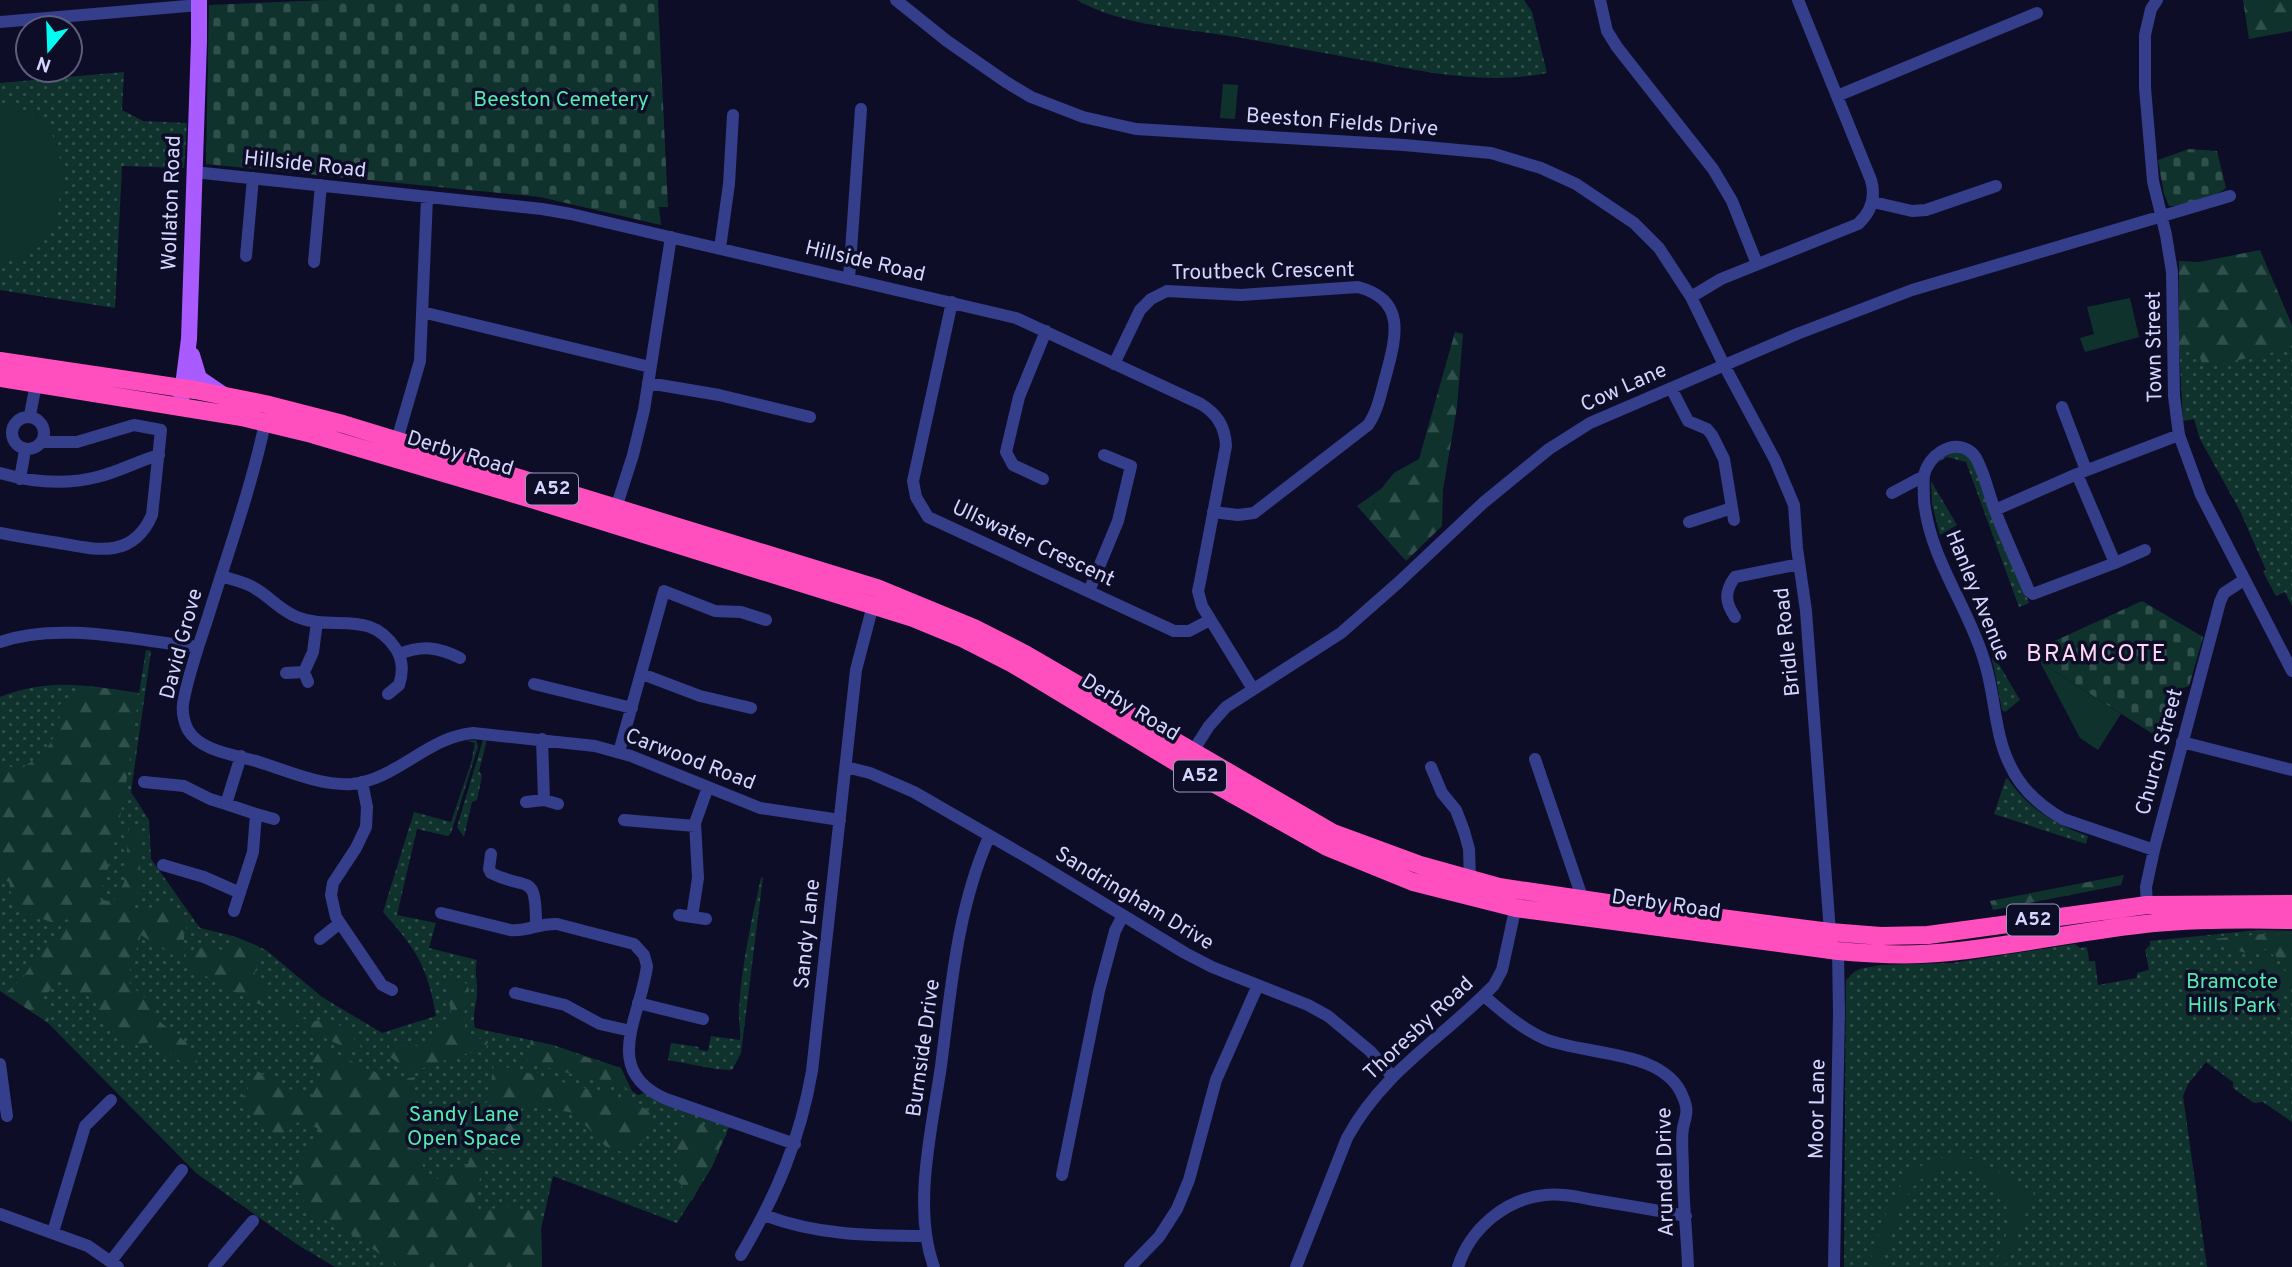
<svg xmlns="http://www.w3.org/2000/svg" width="2292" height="1267" viewBox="0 0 2292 1267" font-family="Overpass,sans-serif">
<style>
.grass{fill:url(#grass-dots)}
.forest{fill:url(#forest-firs)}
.cemetery{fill:url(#cemetery-stones)}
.garden{fill:#0f332c}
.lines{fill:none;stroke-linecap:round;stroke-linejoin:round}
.minor{stroke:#343e8b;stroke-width:12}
.major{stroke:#a95bff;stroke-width:16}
.highway{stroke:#ff4fbe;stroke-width:18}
.labels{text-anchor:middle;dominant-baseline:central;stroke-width:7;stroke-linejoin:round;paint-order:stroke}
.shield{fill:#0e0d28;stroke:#999abe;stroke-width:2}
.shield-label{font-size:19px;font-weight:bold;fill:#d4d6ff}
.park-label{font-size:21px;fill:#54ebae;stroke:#0e0d28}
.street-label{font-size:21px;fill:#d4d6ff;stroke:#0e0d28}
.quarter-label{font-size:24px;letter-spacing:2px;fill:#ffd6f6;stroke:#0e0d28}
</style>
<defs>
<pattern id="grass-dots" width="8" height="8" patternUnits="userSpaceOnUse" patternTransform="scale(1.75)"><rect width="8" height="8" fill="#0f332c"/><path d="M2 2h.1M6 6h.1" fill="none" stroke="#31504c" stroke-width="1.8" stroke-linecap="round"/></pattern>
<pattern id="forest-firs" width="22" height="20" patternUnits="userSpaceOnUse" patternTransform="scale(1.75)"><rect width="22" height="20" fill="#0f332c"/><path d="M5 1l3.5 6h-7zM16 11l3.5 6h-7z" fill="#31504c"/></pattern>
<pattern id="cemetery-stones" width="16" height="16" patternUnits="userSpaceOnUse" patternTransform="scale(1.75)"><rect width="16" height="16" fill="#0f332c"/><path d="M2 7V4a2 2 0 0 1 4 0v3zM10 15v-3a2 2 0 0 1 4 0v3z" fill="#31504c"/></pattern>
</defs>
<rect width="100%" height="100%" fill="#0e0d28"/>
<path class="grass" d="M1077,0H1524L1532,12L1547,73C1488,85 1431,73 1373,62C1329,54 1286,46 1242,38C1188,28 1126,28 1077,0Z
M124,72L122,110L143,121L187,123L184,168L122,166L115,308L0,290V83Z
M2292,336V606L2285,592L2276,596L2263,572L2266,570L2240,511L2200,439L2194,419L2183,421L2179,343Z
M1952,451L1968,455L1974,464L2029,603L2019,607L1966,462L1947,457L1935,464Z
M1931,481L1957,525L1940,535L1932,504Z
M146,650L151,651L131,792L149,820L151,859L200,928L233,936L266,950L322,997L382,1033L436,1016C428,967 416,949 383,912L414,812L451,822L471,763L475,743L466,741L476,740L478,747L451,833L448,836L417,829L397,915L436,923L429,948L477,960C474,975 478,981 477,994C476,1007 472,1015 475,1028L553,1045L621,1068L632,1091L638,1095L644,1093L729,1127L712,1167L677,1223L553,1176L541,1229L542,1267H335L298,1245L196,1173L47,1022L0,991V697C52,677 85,686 139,693Z
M1994,656L2020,700L2005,712L2002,710L1992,658Z
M483,740L486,741V744L479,771L482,776L477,800L472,802L464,837L457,827Z
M2006,778L2008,779C2029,809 2054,824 2088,836L2086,844L1994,814Z
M763,877L741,1053L732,1070L716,1069L668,1060L671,1043L699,1047V1050L708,1051L711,1036L740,1040C741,1029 738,1019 739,1008C742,964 751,921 761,878Z
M2258,930L2292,931V1122L2263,1102L2254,1103L2233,1088V1082L2206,1062L2188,1084L2183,1096L2207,1267H1844L1846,980L1854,972L1860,969L1881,965L1952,963L2075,944L2080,948L2087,947L2089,961H2095L2098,985L2137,978V973L2149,970L2145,950L2150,945V941Z"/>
<path class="forest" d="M2243,0H2292V31L2249,39Z
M2260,250L2292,325V345L2268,354L2203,367L2198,351L2179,349V261L2199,262Z
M1455,332L1463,334L1457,407L1443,490L1442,526L1406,561L1357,506L1381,489L1394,473L1419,459Z
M90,686L139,693C129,762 122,834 98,899L113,902L124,883L129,827L138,835L141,877L135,906L137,913L165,902L187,926L184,935V947L172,955L141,935L127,980L140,994L157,1006L155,1015L160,1022L186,1042L198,1063L192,1070L154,1042L134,1044L123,1038L101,1018L98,1012L99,1000L72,991L58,981L40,1002L54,1014L47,1022L5,994L24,976L49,939L60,934L70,919L51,922L13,908L9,882L0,878V761L18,771L45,752L59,728L60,704Z
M2124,875L2121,885L1993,910L1990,901Z
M2273,933L2292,934V980L2270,947L2250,955C2238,949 2226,949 2214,944L2213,939Z
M233,936L258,946L260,957L254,976L266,991L260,1005L185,965L186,954L208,945L224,951Z
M449,974L467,984L469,990L463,1019L470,1036L488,1041L485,1053C456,1049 426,1074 409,1069C402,1067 395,1060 390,1057L389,1045L426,1046L438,1034V1021L452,1018L448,996Z
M279,1007L309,1021L332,1020L347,1030L361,1047L359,1054L274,1014Z
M531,1040L621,1068L631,1090L527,1062Z
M322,1047C349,1058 385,1084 415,1077L411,1111L425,1113L422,1164L427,1177L438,1179L442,1166L457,1168L468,1164L480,1107L488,1101L494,1064L626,1099L652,1112L645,1140L625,1153L605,1146L574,1113L524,1104L514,1124L515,1148L504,1158L489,1150L484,1160L472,1213L506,1206L532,1211L541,1228L542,1267H399L354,1236L312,1213L289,1181L320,1130L301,1119L279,1140L239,1105L257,1071L309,1100L324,1075L311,1064Z
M679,1116L727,1133L692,1201L676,1178Z"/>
<path class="cemetery" d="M328,0H658L668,207H659L661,225L540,197L206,164L209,5Z
M2189,149L2217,151L2226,188C2214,198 2186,206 2169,206L2164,194L2158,160Z
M2142,601L2203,637L2189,686L2183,688L2167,743L2040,662L2035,650Z"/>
<path class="garden" d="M1223,84L1238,85L1235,119L1220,118Z
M0,105C53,110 66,149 60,196C57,214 54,232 40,246C29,256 14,260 0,263Z
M2130,298L2139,337L2085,352L2080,338L2094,334L2087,307Z
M2040,662L2121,714L2098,750L2080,738Z
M2269,952L2292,986L2272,1001L2248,967Z
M1959,1155L1985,1163L2034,1193L2005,1267H1994C2000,1251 2010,1233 2008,1215C2003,1172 1947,1152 1917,1183C1899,1200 1890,1243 1881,1267H1868C1888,1214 1892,1160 1959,1155Z"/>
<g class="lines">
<path class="minor" d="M896,0L947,41L1006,82L1031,97L1083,117L1136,129L1404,145L1491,153L1541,168L1576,184L1634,223L1659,248L1691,297L1724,365L1775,460L1794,505L1797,548L1806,611L1830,932
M1600,0L1607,31L1617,47L1713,169L1732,201L1757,264
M2157,0L2151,9L2145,35V88L2153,181L2166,235L2172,272L2174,396L2179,435L2201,495L2292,671
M0,22L199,5
M1837,96L2037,13
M194,172L542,209L571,214L1016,318L1201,404C1217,414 1225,426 1226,446L1200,582L1198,591L1202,606L1253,689
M1873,202L1912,211L1926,210L1996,186
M720,248L729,184L733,115
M246,256L253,178
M314,262L321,185
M849,279L861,109
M1691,297L1721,279L1858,224C1871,212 1876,197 1871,180L1798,0
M952,302L913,481L916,497L928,517L1174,631H1189L1210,620
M422,312L650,367
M1114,364L1140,310L1151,299L1167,291L1241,295L1358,287C1407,300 1396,337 1386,375C1381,392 1378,411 1368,425L1254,513L1238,515L1213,512
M648,383L719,395L810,417
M1671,388L1688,421L1707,429L1712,435L1724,459L1734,520
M2062,407L2086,470
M30,415L36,384
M12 433a16 16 0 1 1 32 0a16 16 0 1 1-32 0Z
M265,423C251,489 228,552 208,617C199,645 188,674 183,704C182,713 184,722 188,730C201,752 237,755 259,762C288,771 321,786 352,784C398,779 427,737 473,733L595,746L631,756L760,808L840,820
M397,440L420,361L427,198
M0,473C31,482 66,485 97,477C118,472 138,461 159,455
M2077,474L2179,435
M20,479L25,450
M1043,479L1013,465L1006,452L1019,397L1046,331
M1892,493L1924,476
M616,508L633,455L644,410L671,237
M1995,510L2077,474L2115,563L2033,594L2029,591C2018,565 2006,539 1996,513C1989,496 1986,478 1978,462C1976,457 1973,453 1968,450C1950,440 1929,456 1924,475C1923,483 1924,493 1924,501C1930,559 1968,606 1984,660C1995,693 1994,732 2009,763C2020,788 2040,806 2063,819L2154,850
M1689,522L1732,508
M0,533C20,537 39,540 59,543C97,550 133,559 152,515L161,430L134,425L77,442H42
M2115,563L2145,550
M221,576C233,580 246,582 256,589C271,598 281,611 297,617C334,632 369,608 396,649C403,660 403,673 399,685L388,694
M1089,591L1118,521L1131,466L1104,455
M1735,617C1725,602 1724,592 1735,577L1799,564
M0,642C60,621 137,641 198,647
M399,654C423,645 438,647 460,658
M304,672L313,652L317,622
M286,673L304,672L308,682
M642,674L700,696L751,708
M534,684L632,708
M542,739L544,800
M2182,742L2292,770
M1193,751L1209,726L1226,707L1341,633L1399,582L1483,503L1549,449L1590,423L1797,334L1912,290L2230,196
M619,752L664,591L715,611L741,612L766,620
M1535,759L1583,900
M846,767L870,773L914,792L1037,863L1185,953L1212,967L1308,1005L1328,1016L1370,1051L1392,1076
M1431,767L1442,793L1456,810L1464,831L1469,849L1470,880
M144,782L184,786L210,799L226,804
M362,782L367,807L366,827L356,848L333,883L331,895L336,917L382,985L392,990
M526,802L544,800L558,804
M256,814L274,819
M624,820L695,826
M491,854L489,869L491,873C528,892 536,870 536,925
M163,865L204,877L238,892
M2147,905L2146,887L2154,850L2220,602L2224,593L2244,580
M234,911L253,852L256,814L226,804L241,756
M441,913L510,930C526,932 540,923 557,924L634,944L644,955L647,966C641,1017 600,1070 666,1099L795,1144
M679,915L706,919
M692,917L698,878L695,823L708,787
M320,939L340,923
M515,993L565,1005L600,1024L631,1031
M1484,996C1503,1012 1522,1029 1545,1039C1586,1056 1665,1049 1683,1097C1689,1111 1686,1115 1683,1128C1681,1141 1683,1157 1683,1171C1683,1203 1687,1235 1688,1267
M638,1003L703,1019
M0,1064L7,1116
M1062,1175L1099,991L1115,931L1123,915
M0,1214L88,1246L118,1267
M764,1215C817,1235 869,1236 925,1236
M53,1232L85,1126L111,1100
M741,1255C776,1196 800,1140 812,1071L856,670L873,605
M111,1261L182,1170
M214,1267L253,1221
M934,1267C912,1208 932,1128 941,1066C951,989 957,909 989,837
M1130,1267L1159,1237L1177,1209L1189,1180L1216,1080L1258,985
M1296,1267L1347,1138C1383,1071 1443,1038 1494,985L1502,970L1517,901
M1458,1267C1470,1229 1505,1199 1545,1195C1561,1193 1578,1197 1594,1200C1625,1205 1655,1210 1686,1216
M1834,1267L1839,1013L1838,951"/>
<path class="major" d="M192,355L199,378L224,395
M181,401L189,339L199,41V0"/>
<path class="highway" d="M0,361L195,390L265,404L343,424L877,588L974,628L1025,654L1333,833L1420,865L1499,887L1628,906L1830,932L1881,936L1928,935L2147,905L2292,904
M0,378L242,417L312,434L535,500L913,618L964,639L1013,664L1179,764L1327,847L1413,882L1516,908L1838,951C1871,954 1905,956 1938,953C2011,947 2082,930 2154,923C2200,919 2246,919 2292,920"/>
</g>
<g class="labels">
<g class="shield">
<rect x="526" y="473.5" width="52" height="31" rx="5"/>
<rect x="1174" y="760.5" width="52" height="31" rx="5"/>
<rect x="2007" y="904.5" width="52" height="31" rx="5"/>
</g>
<g class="shield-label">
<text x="552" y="489">A52</text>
<text x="1200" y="776">A52</text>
<text x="2033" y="920">A52</text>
</g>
<g class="park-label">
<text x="561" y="100">Beeston Cemetery</text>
<text x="2232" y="982">Bramcote<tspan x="2232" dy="24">Hills Park</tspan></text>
<text x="464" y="1115">Sandy Lane<tspan x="464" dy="24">Open Space</tspan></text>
</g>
<g class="street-label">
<text transform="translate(1342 123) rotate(4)">Beeston Fields Drive</text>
<text transform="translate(305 165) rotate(6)">Hillside Road</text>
<text transform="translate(172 203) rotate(-88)">Wollaton Road</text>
<text transform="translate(865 262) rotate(13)">Hillside Road</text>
<text transform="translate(1263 272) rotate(-1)">Troutbeck Crescent</text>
<text transform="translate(2155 347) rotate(-91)">Town Street</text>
<text transform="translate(1624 388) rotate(-24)">Cow Lane</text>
<text transform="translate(460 454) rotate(17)">Derby Road</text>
<text transform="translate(1033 544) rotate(25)">Ullswater Crescent</text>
<text transform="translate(1977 596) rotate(68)">Hanley Avenue</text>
<text transform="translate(1788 642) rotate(-96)">Bridle Road</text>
<text transform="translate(182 644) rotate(-75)">David Grove</text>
<text transform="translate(1130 708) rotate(31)">Derby Road</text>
<text transform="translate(2160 752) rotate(-75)">Church Street</text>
<text transform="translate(690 760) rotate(21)">Carwood Road</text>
<text transform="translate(1134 899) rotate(31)">Sandringham Drive</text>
<text transform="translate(1666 905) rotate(8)">Derby Road</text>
<text transform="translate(808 934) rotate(-84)">Sandy Lane</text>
<text transform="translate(1419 1029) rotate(-43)">Thoresby Road</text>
<text transform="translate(924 1048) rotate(-82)">Burnside Drive</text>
<text transform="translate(1818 1109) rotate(-89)">Moor Lane</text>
<text transform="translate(1666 1172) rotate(-91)">Arundel Drive</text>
</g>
<g class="quarter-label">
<text x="2097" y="655">BRAMCOTE</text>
</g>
</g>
<g transform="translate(49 49) rotate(199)"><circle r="33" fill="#0e0d28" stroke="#5d5d7e" stroke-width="2"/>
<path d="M0-5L12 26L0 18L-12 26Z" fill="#00fff1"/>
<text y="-10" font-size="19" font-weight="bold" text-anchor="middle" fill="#d4d6ff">N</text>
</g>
</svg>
